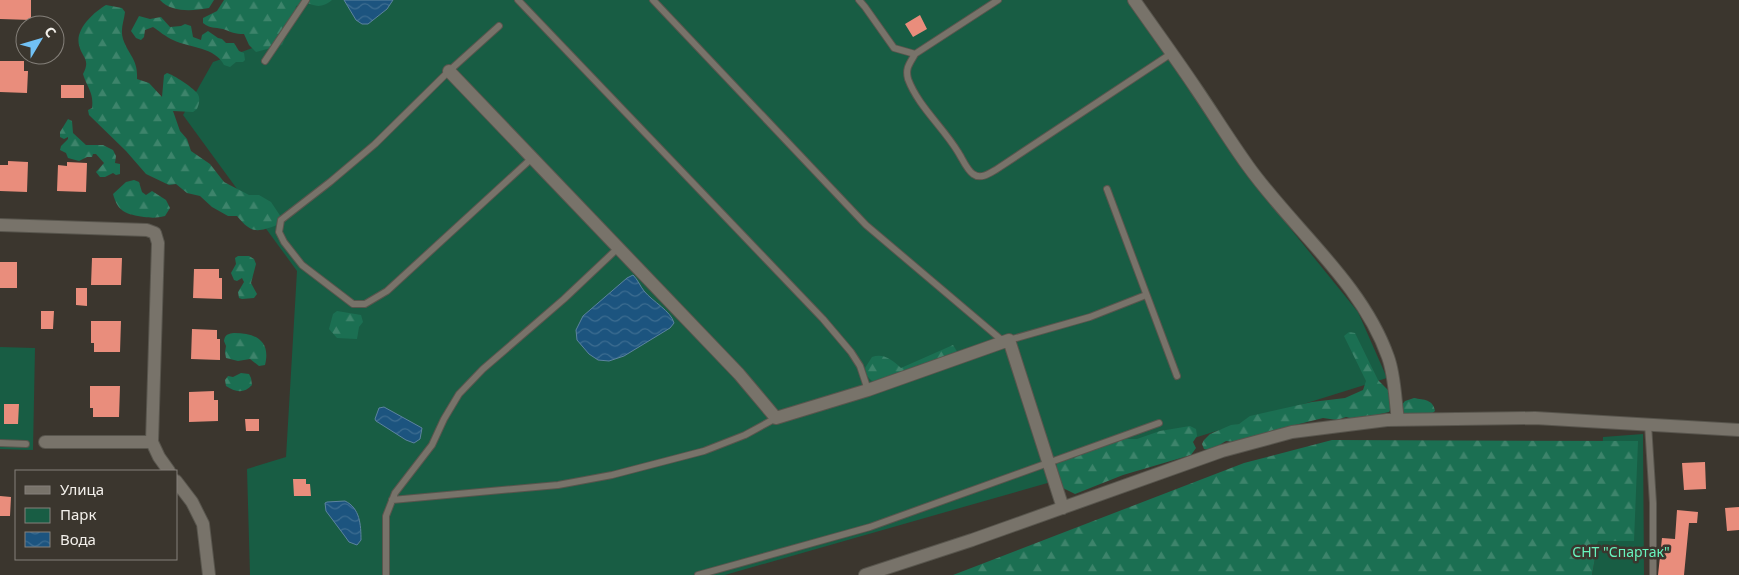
<svg xmlns="http://www.w3.org/2000/svg" width="1739" height="575" viewBox="0 0 1739 575" font-family="'Noto Sans',sans-serif">
<style>
.green{fill:#185d44}
.forest{fill:url(#forest-firs)}
.water{fill:url(#water-waves);stroke:#5c839f}
.building{fill:#e98d7c}
.lines{fill:none;stroke-linecap:round;stroke-linejoin:round}
.service-casing{stroke:#58554d;stroke-width:8}
.minor-casing{stroke:#58554d;stroke-width:14}
.service{stroke:#78736a;stroke-width:6}
.minor{stroke:#78736a;stroke-width:12}
.labels{text-anchor:middle;dominant-baseline:central;stroke-width:5;stroke-linejoin:round;paint-order:stroke}
.park-label{font-size:14px;fill:#68f4be;stroke:#3b362e}
</style>
<defs>
<pattern id="forest-firs" width="22" height="20" patternUnits="userSpaceOnUse" patternTransform="scale(1.25)"><rect width="22" height="20" fill="#1b6f52"/><path d="M5 1l3.5 6h-7zM16 11l3.5 6h-7z" fill="#3d846b"/></pattern>
<pattern id="water-waves" width="16" height="10" patternUnits="userSpaceOnUse" patternTransform="scale(1.25)"><rect width="16" height="10" fill="#1c547f"/><path d="M0 5q4-4 8 0t8 0" fill="none" stroke="#3d6d91"/></pattern>
</defs>
<rect width="100%" height="100%" fill="#3b362e"/>
<path class="green" d="M297,0H1139L1273,207L1358,312L1387,378L1072,476L725,575H250L247,469L286,457L297,271L183,115L213,62L269,42Z
M0,347L35,348L33,450L0,449Z
M1643,434L1644,575H1592L1598,540L1603,437Z"/>
<path class="forest" d="M160,0H214L209,8C193,11 172,13 160,0Z
M224,0H332C322,8 316,7 305,2L296,6L293,20L282,45L256,52L249,45L244,34C235,34 231,32 223,29C214,27 211,29 203,23V18L217,11Z
M106,5L122,8L125,12C124,21 120,29 123,39C129,56 138,59 137,79L149,83L162,97L164,75L167,73C174,75 192,87 197,93C201,98 199,104 197,109L193,112L173,111L180,131L187,139L191,151L210,164L224,182L249,195H259L271,202L281,217L277,225C256,233 251,233 237,216H228L212,207L200,196L187,193L176,184L169,185L146,174L126,151L89,115L88,110L92,108C94,92 87,88 83,74C91,59 82,58 79,45C75,29 94,12 106,5Z
M139,16L150,19L161,17L170,27L181,26L185,24L191,26L193,37L201,40L202,35L208,31L218,38L222,39L226,43H234L239,51L244,53L245,60L243,62H236L230,67L224,65C215,47 190,48 173,40C166,37 159,31 153,27L145,30L144,37L141,40L136,38L131,31Z
M68,119L72,121L73,133L86,145H103L113,150L116,156L115,163L120,164V174L116,175L113,173L105,177H100L96,172L104,163L96,154H93L92,157H87L79,161L68,158L66,153L60,150L61,146L68,139V137L64,139L60,137V132Z
M134,180L139,182L142,192L146,195L152,191L166,200L170,208L165,216C157,218 152,218 144,217C127,214 118,213 113,194L126,182Z
M238,256H249L254,259L256,264L251,283L257,294L254,298L242,299L239,298L238,292L244,282L242,278L237,281L234,280L231,273L236,264L235,258Z
M337,311L361,315L363,322L359,327L357,339L337,338L329,329L333,314Z
M1349,332L1355,333L1378,380L1389,391L1392,406L1389,412C1382,413 1378,415 1372,416C1365,418 1361,415 1354,419L1346,417L1337,420L1323,418L1271,431C1259,441 1241,444 1226,441L1211,450L1204,449L1202,444L1204,440L1210,434L1231,425L1239,424L1250,416L1312,402L1345,398L1363,390L1366,381L1344,336Z
M234,333C256,333 271,341 265,365L259,366L250,359L238,361L226,358L225,352L226,346L224,341C225,334 228,334 234,333Z
M953,345L958,353L873,382L867,376L865,368L872,357C884,353 892,360 901,368Z
M241,373L249,374L251,378L252,385C244,394 235,392 226,386L225,380L228,376L233,377Z
M1414,398C1424,400 1433,399 1435,411L1430,415L1407,416L1401,411L1400,407L1405,401Z
M1190,426L1196,429L1197,436L1193,442L1196,448L1191,455L1123,475L1075,494L1063,488L1057,475V457L1116,439H1137L1160,431Z
M1332,440L1638,441L1634,541H1598L1592,575H953L1244,463Z"/>
<path class="water" d="M344,0H393L387,9L368,24H362L356,20Z
M633,275C638,280 640,286 644,291C653,302 671,311 674,323L670,328L624,356L609,361L598,360L589,354L577,340L576,330L583,316L627,278Z
M384,407L422,428L420,439L414,443L406,440L376,421L375,419L379,408Z
M345,501C360,508 361,525 361,540L357,545L349,542L344,535L326,511L325,503L327,502Z"/>
<path class="building" d="M0,0H31V20L0,19Z
M920,15L927,29L913,37L905,24Z
M0,61H24V71H28L27,93L0,92Z
M61,85H84V98H61Z
M8,161L28,162L27,192L0,191V165H8Z
M67,162L87,163L86,192L57,191L58,165L67,166Z
M92,258H122L121,285H91Z
M0,262H17V288H0Z
M194,269H219V278H222V299L193,298Z
M76,288H87V306L76,305Z
M41,311H54L53,329H41Z
M91,321H121L120,352H94V343H91Z
M192,329L217,330V339H220V360L191,359Z
M90,386H120L119,417H93V408H90Z
M214,391V400H218V421L189,422V392Z
M4,404H19L18,424H4Z
M245,419H259V431H246Z
M1705,462L1706,489L1684,490L1682,463Z
M293,479H306V484H310L311,496H294Z
M0,496L11,497L10,516H0Z
M1739,507V530L1727,531L1725,508Z
M1677,510L1698,512L1697,523H1689L1684,575H1658L1662,538L1675,539Z"/>
<g class="lines">
<g class="service-casing">
<path id="service" d="M518,0L823,319L851,352L860,366L868,390
M653,0L866,225L1004,342
M859,0L865,7L894,48L915,54
M998,0L915,54C910,63 905,68 908,79C918,106 943,127 958,152C962,158 967,170 973,174C981,180 990,173 997,169L1172,53
M499,26L449,71L375,144L330,182L281,220L279,232L284,242L302,265L353,304H365L387,291L532,158
M265,61L306,0
M1107,189L1177,376
M1009,340L1090,317L1146,295
M1648,424L1653,503V575
M0,443L26,444
M392,500L558,485L612,475L704,451L745,435L776,418
M386,575V516L395,493L432,445L444,419L459,394L483,369L564,299L618,248
M698,575L870,527L1159,423"/>
</g>
<g class="minor-casing">
<path id="minor" d="M1134,0C1155,30 1177,60 1197,90C1214,115 1230,141 1248,166C1293,229 1362,283 1388,357C1395,376 1395,400 1398,420
M449,71L739,374L776,418L868,390L1009,340L1063,508
M0,225L147,230L155,233L158,243L152,442L159,457L169,471
M45,442H152
M176,481L192,502L203,524L209,575
M865,575L972,540L1222,451L1292,432L1387,420L1535,418L1739,430"/>
</g>
<use href="#service" class="service"/>
<use href="#minor" class="minor"/>
</g>
<g class="labels">
<g class="park-label">
<text x="1621" y="551">СНТ "Спартак"</text>
</g>
</g>
<rect x="15" y="470" width="162" height="90" fill="#3b362e" stroke="#85807a"/>
<rect x="25" y="486" width="25" height="8" fill="#78736a" stroke="#85807a"/>
<text x="60" y="495" font-size="15" fill="#f3f0eb">Улица</text>
<rect x="25" y="508" width="25" height="15" fill="#185d44" stroke="#85807a"/>
<text x="60" y="520" font-size="15" fill="#f3f0eb">Парк</text>
<rect x="25" y="532" width="25" height="15" fill="url(#water-waves)" stroke="#85807a"/>
<text x="60" y="545" font-size="15" fill="#f3f0eb">Вода</text>
<g transform="translate(40 40) rotate(52)"><circle r="24" fill="#3b362e" stroke="#85807a"/>
<path d="M0-4L9 19L0 12L-9 19Z" fill="#71c1f5"/>
<text y="-8" font-size="14" font-weight="bold" text-anchor="middle" fill="#f3f0eb">С</text>
</g>
</svg>
